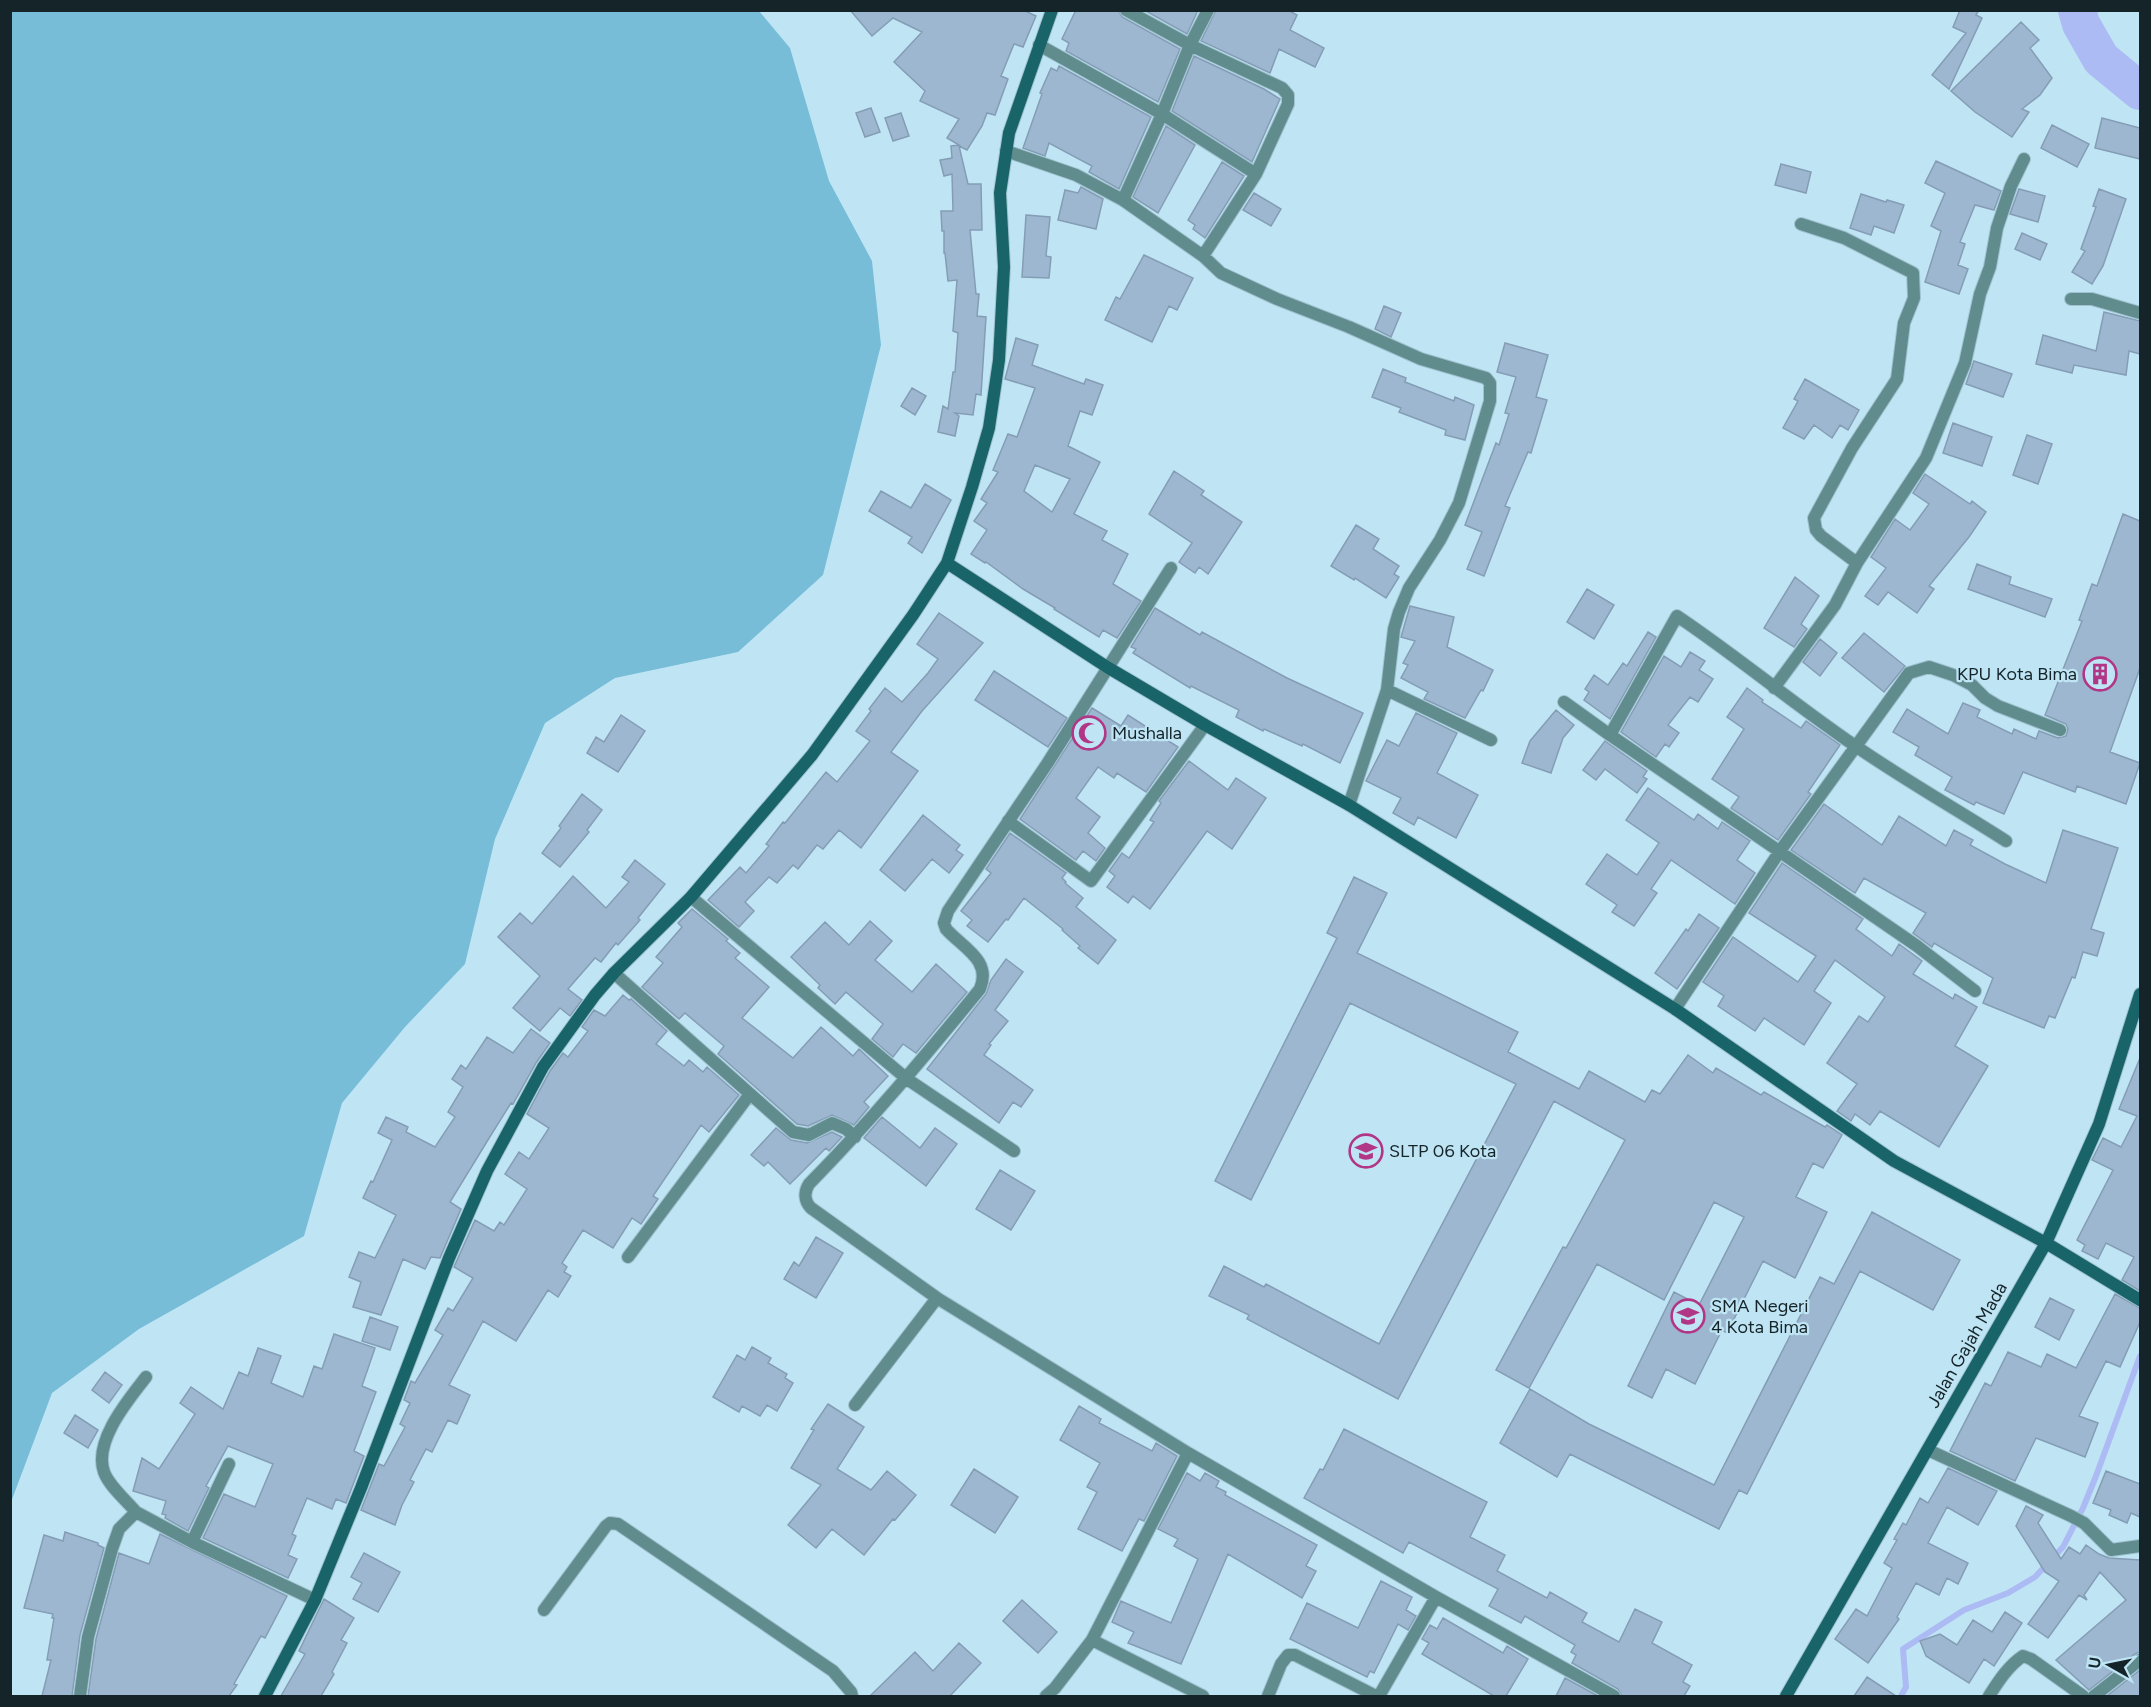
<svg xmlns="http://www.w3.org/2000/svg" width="2151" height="1707" viewBox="0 0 2151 1707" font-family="Figtree,sans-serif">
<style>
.green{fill:#77bdd7}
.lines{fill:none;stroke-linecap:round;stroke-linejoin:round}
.stream{stroke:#acbbf4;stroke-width:6}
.river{stroke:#acbbf4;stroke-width:38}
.building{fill:#9eb7d0;stroke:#849db5;stroke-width:1.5;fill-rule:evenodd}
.street-casing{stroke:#a0c2d0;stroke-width:14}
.secondary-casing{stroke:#a0c2d0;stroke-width:14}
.street{stroke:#618c8e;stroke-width:12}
.secondary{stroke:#186468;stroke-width:12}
.labels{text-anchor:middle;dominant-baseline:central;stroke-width:4.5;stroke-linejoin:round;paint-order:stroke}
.poi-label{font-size:18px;fill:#152429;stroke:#bfe5f5;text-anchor:start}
.street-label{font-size:18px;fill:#152429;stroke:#bfe5f5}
</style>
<rect width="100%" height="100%" fill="#bfe5f5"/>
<path class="green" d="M11,10L759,11L790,48L829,181L872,261L881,345L823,575L738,652L615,678L545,723L495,839L465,964L405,1027L342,1103L304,1236L139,1329L52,1393L11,1502Z"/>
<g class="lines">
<path class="stream" d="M1901,1696L1906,1687L1903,1649L1964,1610L2008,1593L2035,1577L2063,1547L2083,1508L2096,1476L2140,1356"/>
<path class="river" d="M2077,10L2081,24L2101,59L2140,91"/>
</g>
<path class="building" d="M850,10H1023L1036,16L1023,47L1014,44L1001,76L1008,79L995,115L987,113L982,126L967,150L959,146L968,184H981L982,230H970L976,294H979L977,316L986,317L981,395L976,394L973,415L955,413L959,416L955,436L938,432L943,406L948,409L953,372H955L958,333L953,331L957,280L948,281L945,253H944V231H942L941,211H953L952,174L944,176L940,160L952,158L951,146L959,145L947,138L959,119L920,101L925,91L894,62L922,32L893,18L872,36Z
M1076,10H1118L1122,17L1180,49L1158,102L1066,51L1069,43L1062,39Z
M1144,10H1198L1187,34Z
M1216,10H1288L1297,15L1290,30L1324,48L1315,67L1279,49L1270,73L1201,41Z
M1960,10H1979L1976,15L1982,18L1949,89L1932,75L1966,33L1953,27Z
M2021,22L2039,40L2030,48L2052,78L2040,95L2022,109L2029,112L2012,137L1975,112L1951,91Z
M1194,56L1264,89L1280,99L1252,162L1172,111Z
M1059,66L1151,117L1119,189L1089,172L1092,166L1049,143L1045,156L1023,148L1042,94L1040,93L1051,68L1057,71Z
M871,108L880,132L865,137L856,113Z
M901,113L909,136L893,141L885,118Z
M2102,118L2140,128V159L2095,148Z
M2052,125L2089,144L2077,167L2041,148Z
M1166,126L1195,145L1158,213L1133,197Z
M1936,161L2001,191L1994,210L1975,205L1960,242L1965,244L1958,265L1968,269L1959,294L1925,282L1941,231L1931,226L1945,193L1925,183Z
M1222,162L1244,176L1205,238L1193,229L1195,225L1188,220Z
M1781,164L1811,172L1806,193L1775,185Z
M1081,187L1103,199L1096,229L1058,220L1065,190L1078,193Z
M2019,189L2045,196L2038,222L2010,214Z
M2099,189L2126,199L2103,266L2092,284L2072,272L2085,251L2081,249L2096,207L2093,206Z
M1254,193L1281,209L1271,226L1243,210Z
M1861,194L1886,202L1887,200L1904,205L1894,233L1874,226L1871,235L1850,228Z
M1026,215L1050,217L1046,256L1051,257L1049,278L1022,277Z
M2022,233L2047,244L2040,260L2015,249Z
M1144,255L1193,278L1177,310L1169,306L1152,342L1105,320L1116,297L1120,299Z
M1384,306L1401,313L1391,337L1375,329Z
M2104,312L2140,321V354L2129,351L2126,375L2074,365L2072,373L2036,364L2043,335L2096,351Z
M1016,338L1038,345L1032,365L1084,384L1086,379L1103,385L1092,415L1080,411L1068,446L1100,462L1074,514L1107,531L1102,540L1128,554L1113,584L1141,601L1117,638L1103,630L1099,637L1054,609L1055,608L1023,589L986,562L985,563L971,554L987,530L974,521L987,503L981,499L998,472L993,470L1008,434L1017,437L1035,388L1005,379ZM1035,465L1070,479L1052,512L1024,491Z
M1505,343L1548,355L1536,397L1547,400L1531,453L1528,452L1505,506L1510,508L1484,576L1467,569L1482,532L1465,525L1496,443L1499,445L1509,414L1505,413L1516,377L1497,372Z
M1974,361L2012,374L2003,397L1966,384Z
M1383,369L1406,378L1405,382L1454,401L1455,397L1474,405L1465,440L1445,435L1446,430L1399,412L1401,408L1372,397Z
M1805,379L1859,410L1848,430L1840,425L1832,438L1814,425L1804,439L1783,428L1798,401L1794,399Z
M912,388L926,396L915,415L901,406Z
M1953,423L1992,437L1982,466L1943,453Z
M2027,435L2052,444L2038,484L2013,475Z
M1174,471L1204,491L1201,495L1242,522L1208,574L1199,567L1195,573L1179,562L1192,543L1149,514Z
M1925,474L1970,504L1972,501L1986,512L1969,537L1929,586L1934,589L1917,613L1888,592L1878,605L1865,596L1886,568L1871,557L1895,519L1910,530L1929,504L1913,493Z
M925,484L951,500L922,553L908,543L912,537L869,511L881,491L911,508Z
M2123,514L2140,521V668L2110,752L2140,763L2126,804L2077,786L2075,792L2023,772L2004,814L1976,802L1974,805L1945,790L1952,777L1915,755L1919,747L1893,732L1907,709L1948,734L1963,703L1980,710L1977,717L2012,734L2014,729L2036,739L2039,731L2058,738L2066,736L2068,729L2066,724L2045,715L2082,621L2079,620L2092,584L2097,586Z
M1356,525L1379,539L1373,549L1399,566L1394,574L1399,577L1386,598L1355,578L1354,580L1331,566Z
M1977,564L2011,577L2009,584L2052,599L2045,617L1968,589Z
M1795,577L1819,596L1801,624L1807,629L1794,647L1764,628Z
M1587,589L1614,605L1594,639L1567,622Z
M1410,606L1454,617L1447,647L1493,670L1483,691L1481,690L1465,718L1424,699L1428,692L1401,678L1408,665L1403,663L1415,641L1401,637Z
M1155,608L1200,635L1202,632L1287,678L1363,713L1340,763L1303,744L1302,746L1264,729L1263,731L1236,717L1239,710L1191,686L1190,688L1133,653L1136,649L1131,647Z
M939,613L983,643L922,711L891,752L918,771L861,848L839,830L823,849L817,845L798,869L793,865L777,883L769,877L745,902L754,911L739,927L708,900L740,867L746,873L769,846L766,844L783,822L785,823L826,772L837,782L870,741L856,731L871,711L869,709L885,688L902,702L928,673L938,659L917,644Z
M1648,632L1656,637L1610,719L1584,700L1589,692L1585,689L1594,675L1608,685L1623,663L1627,666Z
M1864,633L1905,666L1884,692L1842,658Z
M1820,639L1837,653L1820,676L1803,662Z
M1690,652L1705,661L1699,670L1713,679L1698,702L1690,697L1668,725L1679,733L1669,747L1665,744L1656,757L1621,732L1664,656L1681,667Z
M994,671L1067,718L1048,747L975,700Z
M1747,688L1763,700L1762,702L1801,728L1806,721L1840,745L1808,792L1811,794L1778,840L1731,808L1739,797L1712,779L1744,729L1727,717Z
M1092,708L1121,726L1128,715L1178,747L1146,792L1117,773L1114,778L1098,767L1076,798L1100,817L1088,833L1105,848L1096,861L1083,851L1076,860L1020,819Z
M1556,710L1574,725L1563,738L1551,773L1522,763L1530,741Z
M1416,713L1457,733L1437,773L1478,795L1456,838L1418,817L1414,825L1393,813L1401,798L1366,781L1387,740L1399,746Z
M621,715L645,731L618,772L587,753L596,737L604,742Z
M1605,741L1647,771L1643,777L1647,779L1637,793L1605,769L1596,780L1583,770Z
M1189,761L1228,790L1236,778L1266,798L1232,849L1207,831L1150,909L1133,896L1128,903L1107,887L1115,876L1109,871L1122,853L1129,858L1154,822L1150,820L1161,803L1159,801Z
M1648,788L1694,820L1698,814L1718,829L1722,822L1750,841L1737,860L1755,873L1735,904L1671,860L1651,889L1657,893L1634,926L1612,912L1617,905L1586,884L1607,854L1637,875L1659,843L1626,820Z
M582,794L602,810L587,830L589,832L560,867L542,853L561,828L559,826Z
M1824,804L1882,845L1899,816L1946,846L1954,830L1973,840L1970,845L2005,864L2046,883L2063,830L2118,848L2091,929L2104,933L2097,956L2083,952L2075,978L2072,977L2055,1018L2049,1016L2044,1028L1983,1003L1993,978L1934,943L1932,947L1913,933L1926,913L1864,878L1855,893L1791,850Z
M923,815L960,845L956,850L963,855L949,873L932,859L905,891L880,870Z
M1010,833L1066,873L1062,878L1066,882L1065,883L1083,898L1076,907L1116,940L1098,964L1078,948L1080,946L1062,930L1063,929L1024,898L1008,920L1006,919L988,942L967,926L972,920L961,911L991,873L986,869Z
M635,860L665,884L638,918L640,920L618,945L616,943L601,962L595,958L568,989L582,1000L570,1016L560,1008L540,1031L513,1008L540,976L498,937L520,913L532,924L573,876L606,908L629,882L622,877Z
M1782,863L1863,919L1856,929L1892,956L1899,944L1922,961L1913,974L1953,999L1955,994L1977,1007L1955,1046L1988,1066L1939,1147L1880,1111L1870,1125L1855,1114L1851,1121L1837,1111L1857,1084L1827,1063L1859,1016L1868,1022L1885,997L1835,960L1814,991L1831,1003L1804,1045L1764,1018L1755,1031L1718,1006L1724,996L1703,982L1733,937L1798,982L1816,956L1749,913Z
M1354,877L1387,893L1357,953L1518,1032L1508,1052L1579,1089L1589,1071L1645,1102L1652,1090L1660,1094L1688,1055L1713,1073L1716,1068L1761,1095L1764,1092L1825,1127L1827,1125L1842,1135L1823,1168L1813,1163L1796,1197L1827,1212L1795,1278L1763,1261L1727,1333L1722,1330L1695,1384L1666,1369L1652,1398L1628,1386L1674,1292L1699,1305L1744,1217L1714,1202L1664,1300L1597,1264L1529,1388L1496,1370L1563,1247L1566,1248L1625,1140L1554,1101L1398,1399L1247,1319L1249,1315L1209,1296L1224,1266L1264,1287L1266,1284L1379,1344L1516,1084L1350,1003L1251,1200L1215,1181L1337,938L1327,933Z
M692,909L728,939L726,941L740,953L735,958L769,987L742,1018L793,1058L821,1027L853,1056L859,1049L888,1076L864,1102L869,1107L854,1125L832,1115L808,1126L797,1124L718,1054L724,1046L685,1013L679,1019L642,987L663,963L656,957L682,927L678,923Z
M1699,914L1719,928L1677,989L1655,973L1686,929L1688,931Z
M870,921L892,941L875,960L912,992L936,964L967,992L916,1053L903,1044L893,1057L872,1039L883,1024L846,992L835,1004L818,988L820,985L791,957L825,922L849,945Z
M1006,959L1023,972L995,1010L1008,1021L989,1044L991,1045L984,1055L1033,1090L1021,1107L1013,1102L999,1123L927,1069L986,994L991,980Z
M623,995L629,1000L631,999L667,1031L656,1044L684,1066L689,1060L703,1072L707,1067L739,1095L709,1132L701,1125L653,1196L658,1199L641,1224L632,1218L613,1248L583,1230L562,1263L567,1267L564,1272L571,1276L558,1297L548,1290L516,1341L483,1321L449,1385L470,1395L457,1424L448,1420L432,1452L426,1449L410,1480L414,1482L402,1505L395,1525L361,1510L379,1464L384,1466L405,1427L400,1424L410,1403L404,1400L411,1381L415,1383L443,1335L435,1330L448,1308L453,1311L473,1278L454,1267L475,1220L494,1231L500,1222L504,1225L527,1189L505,1174L519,1152L529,1159L549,1128L527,1114L550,1071L563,1053L568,1057L588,1031L582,1027L594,1010L605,1016Z
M531,1029L550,1043L536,1063L513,1104L511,1103L491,1135L450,1202L461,1209L440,1258L431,1257L425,1269L403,1259L381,1315L353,1307L361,1282L349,1277L359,1252L375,1258L396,1215L363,1198L371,1181L373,1182L392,1140L378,1133L386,1117L408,1127L406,1132L435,1147L455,1117L448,1112L463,1087L452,1079L461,1065L466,1069L487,1037L513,1053Z
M2140,1058V1291L2122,1280L2134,1257L2106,1243L2098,1259L2082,1251L2085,1245L2077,1240L2113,1170L2092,1160L2103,1138L2121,1147L2137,1116L2119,1109Z
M882,1117L920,1148L935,1128L957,1144L926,1186L864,1138Z
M776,1128L791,1140L807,1143L832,1132L842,1137L829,1151L826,1148L790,1184L768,1162L764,1166L751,1155Z
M1000,1170L1035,1191L1011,1230L976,1209Z
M1872,1212L1960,1260L1933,1310L1860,1271L1747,1494L1739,1490L1719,1529L1570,1454L1557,1477L1500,1443L1530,1389L1589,1424L1714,1485L1820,1277L1834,1284Z
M816,1237L843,1253L816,1298L784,1279L794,1262L799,1266Z
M2115,1294L2140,1308V1322L2120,1367L2106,1361L2079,1416L2098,1423L2085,1457L2036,1438L2015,1481L1950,1451L1985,1383L1991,1386L2008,1352L2041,1367L2047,1354L2076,1368Z
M2050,1298L2074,1310L2059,1340L2035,1327Z
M370,1317L398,1327L390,1350L362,1341Z
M334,1334L375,1348L362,1386L376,1392L354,1451L364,1456L346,1503L336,1499L332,1509L307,1498L292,1534L296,1536L288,1555L297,1559L288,1578L203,1538L224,1494L255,1507L273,1464L228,1446L206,1486L209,1488L188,1531L165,1518L166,1515L162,1514L166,1501L133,1491L142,1458L159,1469L195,1414L180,1403L191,1387L223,1409L239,1372L248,1376L258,1348L281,1356L271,1383L303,1397L314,1366L322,1369Z
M752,1347L771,1358L768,1363L787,1374L785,1378L793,1383L777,1411L767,1405L760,1416L742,1406L739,1412L713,1397L737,1355L745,1360Z
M105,1372L122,1385L109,1403L92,1390Z
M828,1404L864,1427L837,1469L871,1490L887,1471L916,1495L895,1520L893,1519L864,1555L832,1529L816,1548L788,1525L821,1485L791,1468L814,1430L811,1429Z
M1079,1406L1101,1419L1099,1423L1152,1451L1156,1443L1177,1456L1144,1521L1139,1519L1122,1551L1078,1529L1097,1492L1087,1487L1100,1463L1060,1440Z
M75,1415L98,1430L88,1448L64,1433Z
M1344,1429L1487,1502L1470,1537L1505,1555L1497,1571L1547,1598L1550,1592L1587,1613L1582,1622L1619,1642L1635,1609L1662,1622L1652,1643L1692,1665L1683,1682L1690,1686L1684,1696H1622L1618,1689L1572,1663L1576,1655L1571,1652L1575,1645L1525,1616L1521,1623L1489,1606L1498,1589L1409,1542L1403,1553L1304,1498L1320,1469L1323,1470Z
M1948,1468L1997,1491L1978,1525L1947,1507L1928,1543L1968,1563L1958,1584L1947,1578L1939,1595L1916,1583L1897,1617L1899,1619L1868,1663L1835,1639L1856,1609L1867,1616L1892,1568L1884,1563L1897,1540L1894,1539L1903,1523L1906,1525L1920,1498L1928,1503Z
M974,1469L1018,1497L995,1533L951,1505Z
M2106,1471L2140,1484V1517L2131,1513L2127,1523L2109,1515L2111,1510L2093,1503Z
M1187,1473L1200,1481L1205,1473L1219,1481L1216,1487L1226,1492L1225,1495L1317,1545L1306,1566L1316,1571L1302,1598L1228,1554L1181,1664L1128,1643L1134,1632L1112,1622L1121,1601L1171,1623L1198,1559L1174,1546L1178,1539L1158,1529Z
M2026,1506L2043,1515L2038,1523L2061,1559L2069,1547L2080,1554L2086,1545L2099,1554L2109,1558L2140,1560V1652L2135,1654L2089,1690L2056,1660L2126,1600L2100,1572L2084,1595L2087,1600L2079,1595L2048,1638L2028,1624L2059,1581L2045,1572L2016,1526Z
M65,1532L98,1543V1545L104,1548L80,1635L72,1696H42L51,1660H47L54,1618H52L53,1614L24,1608L44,1535L63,1541Z
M160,1534L287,1596L265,1638L261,1636L234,1684L237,1685L229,1696H88L96,1639L119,1553L149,1564Z
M364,1553L400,1572L378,1612L353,1599L362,1583L351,1577Z
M1381,1581L1412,1597L1406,1610L1416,1616L1408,1630L1398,1624L1374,1673L1370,1671L1367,1677L1290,1639L1307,1603L1358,1628Z
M324,1599L354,1618L341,1640L347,1643L332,1672L334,1674L321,1696H281L305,1654L299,1651Z
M1022,1600L1057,1632L1038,1653L1003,1621Z
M2005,1612L2022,1623L1994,1666L1984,1659L1969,1683L1926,1656L1920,1641L1940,1634L1957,1645L1973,1620L1992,1632Z
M1443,1618L1503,1653L1507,1646L1528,1659L1506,1696H1494L1422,1654L1429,1643L1422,1639L1430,1625L1437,1629Z
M959,1643L981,1663L950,1696H870L915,1652L933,1671Z
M2140,1670V1696H2107Z
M1867,1677L1896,1696H1854Z
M1565,1678L1598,1696H1556Z"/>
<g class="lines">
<g class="street-casing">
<path id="street" d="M1039,45L1162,114L1256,174
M1006,151L1076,175L1123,200L1203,256L1256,174L1288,104V95L1282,88L1190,45L1126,10
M1123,200L1162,114L1190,45L1208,10
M1801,224L1844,238L1913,273L1914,298L1904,323L1897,379L1852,448L1814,518L1816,530L1821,536L1857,563
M1203,256L1221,273L1277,299L1349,327L1421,359L1486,378L1490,383V401L1459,503L1440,540L1409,588L1399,612L1394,629L1387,690L1349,805
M2071,299H2092L2140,313
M1171,568L1047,764L948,911L944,923L946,929C963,948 992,960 980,989C925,1056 870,1122 809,1184C804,1192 804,1201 811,1208L937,1298L1188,1453L1436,1597L1614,1696
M1774,688L1835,605L1857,563L1926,458L1965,363L1980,294L1990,267L1997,228L2011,186L2024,159
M1387,690L1491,740
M1564,702L1610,735
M1008,821L1091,881L1205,725
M691,897L907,1079L1014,1151
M614,973L793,1132L809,1135L832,1123L846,1129L855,1137
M1975,991L1917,946L1610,735L1677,616C1738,657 1794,704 1854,745C1903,779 1956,809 2006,841
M1675,1009L1780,851L1909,673L1929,667L1953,675L1972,685L1985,698L1998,706L2060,730
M628,1257L750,1094
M855,1405L937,1298
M1928,1450L2071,1516L2084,1523L2111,1550L2140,1546
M136,1512C126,1500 109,1486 104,1472C93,1441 129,1399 146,1377
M192,1542L229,1464
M544,1610L606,1526L610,1523L618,1524L833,1671L851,1692L852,1696
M1092,1640L1203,1696
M80,1696L88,1637L112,1549L119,1529L136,1512L192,1542L315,1600
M1046,1696L1055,1688L1092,1640L1188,1453
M1268,1696L1281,1664L1288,1655H1295L1376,1696
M1379,1696L1436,1597
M1989,1696C1998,1682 2008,1666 2023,1656L2031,1659L2083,1696
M2094,1696L2140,1660"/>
</g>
<g class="secondary-casing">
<path id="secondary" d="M947,563L1107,667L1205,725L1349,805L1675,1009L1894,1161L2046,1243L2140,1300
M265,1696L315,1600L361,1488L449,1258L487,1171L543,1067L595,995L614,973L691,897L812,755L913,615L947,563L972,487L989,428L999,360L1004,267L1000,193L1009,133L1052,10
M1786,1696L2046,1243L2099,1124L2140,994"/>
</g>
<use href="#street" class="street"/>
<use href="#secondary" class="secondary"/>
</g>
<defs>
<g id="building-ring" transform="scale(1.725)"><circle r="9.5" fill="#bfe5f5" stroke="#b23686" stroke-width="1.5"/><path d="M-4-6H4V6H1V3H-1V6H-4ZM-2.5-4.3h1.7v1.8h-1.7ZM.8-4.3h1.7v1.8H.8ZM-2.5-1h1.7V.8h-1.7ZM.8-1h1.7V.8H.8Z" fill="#b23686"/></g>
<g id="mosque-ring" transform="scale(1.725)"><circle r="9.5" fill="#bfe5f5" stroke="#b23686" stroke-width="1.5"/><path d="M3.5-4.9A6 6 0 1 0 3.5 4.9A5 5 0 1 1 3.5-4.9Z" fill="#b23686"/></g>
<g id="school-ring" transform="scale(1.725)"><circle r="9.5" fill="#bfe5f5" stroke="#b23686" stroke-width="1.5"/><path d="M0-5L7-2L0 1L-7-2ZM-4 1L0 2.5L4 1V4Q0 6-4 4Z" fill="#b23686"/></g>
</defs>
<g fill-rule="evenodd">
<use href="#building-ring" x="2100" y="674"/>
<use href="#mosque-ring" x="1089" y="733"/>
<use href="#school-ring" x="1366" y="1151"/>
<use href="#school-ring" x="1688" y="1316"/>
</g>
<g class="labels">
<g class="poi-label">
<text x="2077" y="674" text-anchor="end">KPU Kota Bima</text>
<text x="1112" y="733">Mushalla</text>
<text x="1389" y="1151">SLTP 06 Kota</text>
<text x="1711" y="1306">SMA Negeri<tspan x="1711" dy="21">4 Kota Bima</tspan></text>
</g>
<g class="street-label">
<text transform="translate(1967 1345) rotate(-60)">Jalan Gajah Mada</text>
</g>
</g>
<rect width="2151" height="1707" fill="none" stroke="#152429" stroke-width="24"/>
<g transform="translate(2109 1665) rotate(279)" stroke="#bfe5f5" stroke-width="4.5" paint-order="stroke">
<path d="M0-4.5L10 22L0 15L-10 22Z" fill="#152429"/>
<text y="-9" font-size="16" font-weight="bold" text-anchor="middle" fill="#152429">U</text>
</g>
</svg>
